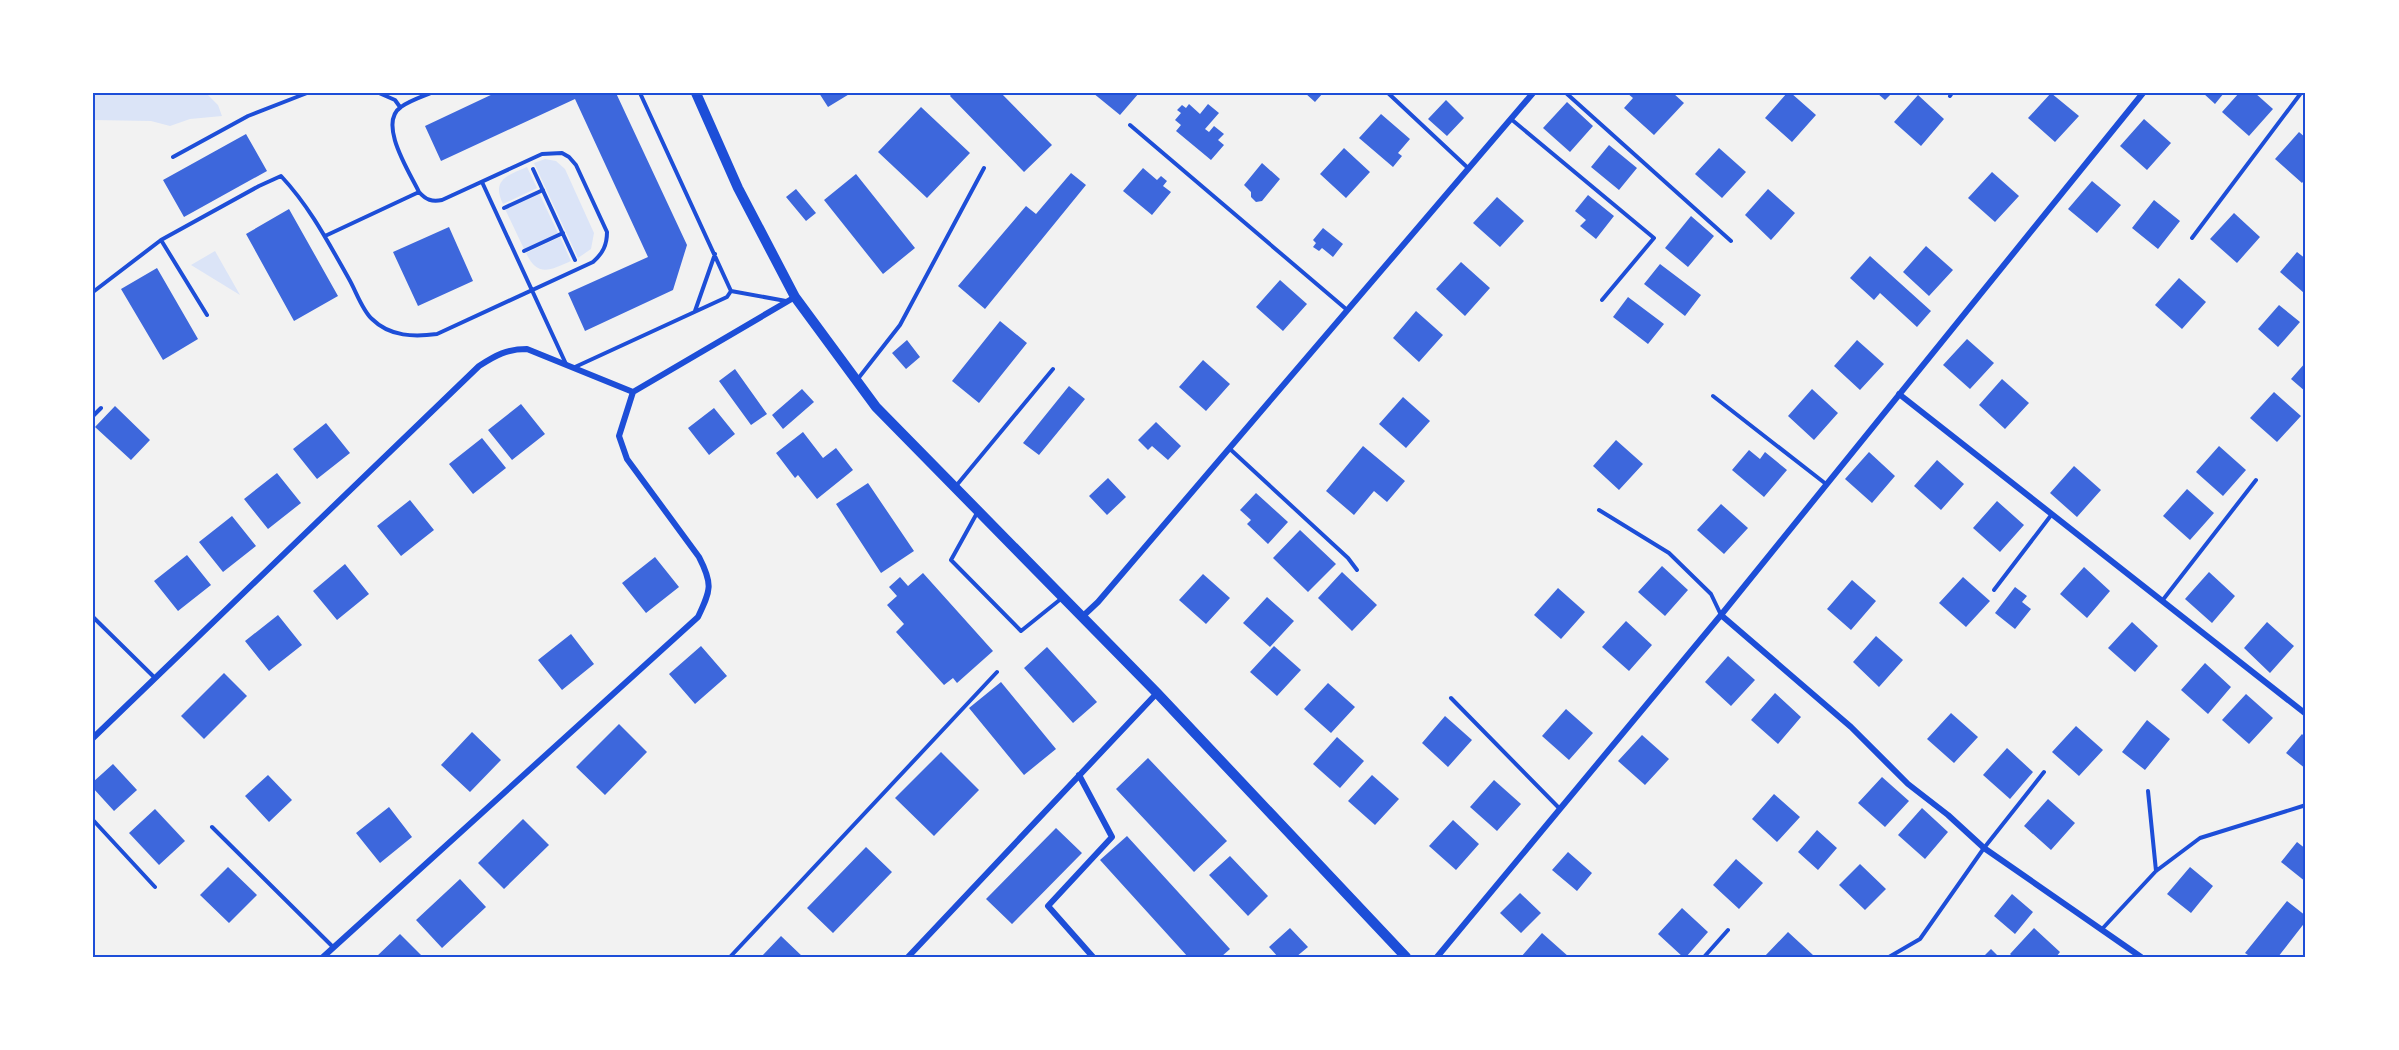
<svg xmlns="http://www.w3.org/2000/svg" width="2399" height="1050" viewBox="0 0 2399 1050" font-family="Ubuntu,sans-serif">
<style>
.green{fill:#dbe4f7}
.building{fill:#3d67dc}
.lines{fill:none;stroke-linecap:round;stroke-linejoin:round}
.path{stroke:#1d4ed8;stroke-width:4}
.service{stroke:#1d4ed8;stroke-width:4}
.minor{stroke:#1d4ed8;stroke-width:6}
.tertiary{stroke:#1d4ed8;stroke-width:10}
.neatline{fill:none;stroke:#1d4ed8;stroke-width:2}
</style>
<rect width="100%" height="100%" fill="#f2f2f2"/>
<path class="green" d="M93,93H206L218,105L222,116L190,119L170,126L151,121L93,120Z
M545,159L556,161L565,169L594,233L591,249L578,258L534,163Z
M527,167L537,188L503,204C491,180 508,175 527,167Z
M539,193L558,233L524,249L505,209Z
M560,237L571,261C550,270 538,278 526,253Z
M215,251L240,295L191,265Z"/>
<path class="building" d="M495,93H616L687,245L673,290L585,331L568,293L648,257L575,99L441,161L425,126Z
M819,93H851L828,107Z
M952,93H1001L1052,145L1024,172L950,96Z
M1093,93H1139L1120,115Z
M1305,93H1323L1315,102Z
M1627,93H1673L1684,103L1654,135L1624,108L1633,98Z
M1787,93H1791L1816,115L1792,142L1765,118Z
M1877,93H1892L1885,100Z
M2051,93L2079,116L2055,142L2028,118Z
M2203,93H2224L2215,104Z
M2239,93H2255L2273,109L2249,136L2222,112Z
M1918,95L1944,119L1921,146L1894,122Z
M1446,100L1464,118L1447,136L1428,119Z
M1567,102L1593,126L1570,152L1543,128Z
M1189,104L1200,114L1208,104L1219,113L1205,129L1209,132L1214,126L1224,134L1218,140L1224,145L1211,160L1176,131L1181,125L1175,120L1181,113L1177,110L1182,105L1186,108Z
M921,107L970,153L927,198L878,152Z
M1381,114L1410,139L1398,153L1402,156L1393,167L1359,138Z
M2144,119L2171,143L2147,170L2120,146Z
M2299,132L2306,138V178L2302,183L2275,159Z
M246,134L267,171L184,217L163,180Z
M1609,145L1637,168L1619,190L1591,167Z
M1344,148L1370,172L1346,198L1320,174Z
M1719,148L1746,172L1722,198L1695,174Z
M1262,163L1280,179L1262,201L1256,202L1251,197V192L1244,185Z
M1143,168L1157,180L1161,176L1167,181L1163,186L1171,192L1152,215L1123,191Z
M1992,172L2019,196L1995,222L1968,198Z
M1071,173L1086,185L985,309L958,286L1026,206L1036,214Z
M856,174L915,248L883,274L824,200Z
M2092,181L2121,205L2097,233L2068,209Z
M796,189L816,213L806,221L786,197Z
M1768,189L1795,213L1771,240L1745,215Z
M1588,195L1614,216L1596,239L1580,226L1586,220L1575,211Z
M1497,197L1524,221L1500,247L1473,223Z
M2154,200L2180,221L2158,249L2132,228Z
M289,209L338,296L294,321L246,234Z
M2234,213L2260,237L2237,263L2210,239Z
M1691,216L1714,236L1688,267L1665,248Z
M449,227L473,281L418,306L393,252Z
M1323,228L1343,244L1333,257L1322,248L1319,251L1313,247L1316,243L1313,240Z
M1926,246L1953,270L1929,296L1903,272Z
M2297,252L2306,259L2304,293L2280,272Z
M1870,256L1931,311L1917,327L1880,293L1874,300L1850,278Z
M1461,262L1490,288L1465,316L1436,289Z
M1660,264L1701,295L1685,316L1644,284Z
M157,268L198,339L163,360L121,289Z
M2179,278L2206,302L2182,329L2155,305Z
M1280,280L1307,304L1283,331L1256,307Z
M1628,297L1664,324L1648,344L1613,317Z
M2279,305L2300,322L2278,347L2258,329Z
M1416,311L1443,335L1419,362L1393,338Z
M1000,321L1027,343L979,403L952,381Z
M1967,339L1994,363L1970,389L1943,365Z
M907,340L920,357L906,369L892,353Z
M1857,340L1884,364L1860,390L1834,366Z
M1203,360L1230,384L1206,411L1179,387Z
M2306,362V392L2291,379Z
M735,369L767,414L751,425L719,381Z
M2002,379L2029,403L2005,429L1979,405Z
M1069,386L1085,399L1039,455L1023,443Z
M802,389L814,402L783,429L772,415Z
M1812,389L1838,413L1814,440L1788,416Z
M2274,392L2301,416L2277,442L2250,418Z
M1403,397L1430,421L1406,448L1379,424Z
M521,404L545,434L512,460L488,430Z
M115,406L150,440L131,460L95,427Z
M714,408L735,434L709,455L688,428Z
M1156,422L1181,446L1168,460L1152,446L1148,450L1138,440Z
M326,423L350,453L317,479L293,449Z
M803,432L823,458L836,448L853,470L817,499L798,475L795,478L776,453Z
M482,438L506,468L473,494L449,464Z
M1616,440L1643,464L1619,490L1593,466Z
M1363,446L1405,481L1387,502L1374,491L1354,515L1326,491Z
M2219,446L2246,470L2223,496L2196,472Z
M1749,450L1760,459L1765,452L1787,470L1764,497L1732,470Z
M1869,452L1895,476L1872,503L1845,479Z
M1937,460L1964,484L1941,510L1914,486Z
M2074,466L2101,490L2077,517L2050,493Z
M277,473L301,503L268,529L244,499Z
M1108,478L1126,497L1107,515L1089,496Z
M868,483L914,551L881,573L836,504Z
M2187,489L2214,513L2190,540L2163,516Z
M1256,493L1288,522L1268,544L1247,524L1251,520L1240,510Z
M410,500L434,530L401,556L377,526Z
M1997,501L2024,525L2000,552L1973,528Z
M1721,504L1748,528L1724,554L1697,530Z
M232,516L256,546L223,572L199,542Z
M1300,530L1336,564L1308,592L1273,558Z
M187,555L211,585L178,611L154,581Z
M655,557L679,587L646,613L622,583Z
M345,564L369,594L337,620L313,591Z
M1662,566L1688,590L1665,616L1638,592Z
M2084,567L2110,591L2087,618L2060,594Z
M1342,572L1377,605L1352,631L1318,598Z
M2209,572L2235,596L2212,623L2185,599Z
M923,573L993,651L957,683L953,678L944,685L896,632L904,624L887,605L897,596L889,587L900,577L908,586Z
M1203,574L1230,598L1206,624L1179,600Z
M1963,577L1990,601L1966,627L1939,603Z
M1852,580L1876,601L1851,630L1827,609Z
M2015,587L2027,596L2022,602L2031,609L2015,629L1995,613Z
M1558,588L1585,612L1561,639L1534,615Z
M1267,597L1294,621L1270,647L1243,623Z
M278,615L302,645L269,671L245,641Z
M1626,621L1652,645L1629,671L1602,647Z
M2132,622L2158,646L2135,672L2108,648Z
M2267,622L2294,646L2270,673L2244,648Z
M571,634L594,664L562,690L538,660Z
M1876,636L1903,660L1879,687L1853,662Z
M701,646L727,676L695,704L669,674Z
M1274,646L1301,670L1277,696L1250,672Z
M1047,647L1097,702L1073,723L1024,668Z
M1728,656L1755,680L1731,706L1705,682Z
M2205,663L2231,687L2208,714L2181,690Z
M224,673L247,696L204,739L181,716Z
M1001,682L1056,749L1024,775L969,708Z
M1328,683L1355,707L1331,733L1304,709Z
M1775,693L1801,717L1778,744L1751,720Z
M2246,694L2273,718L2249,744L2222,720Z
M1566,709L1593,733L1569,760L1542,736Z
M1951,713L1978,737L1954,763L1927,739Z
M1445,716L1472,740L1448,767L1422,743Z
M2147,720L2170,739L2145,770L2122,752Z
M619,724L647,752L605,795L576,767Z
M2076,726L2103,750L2079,776L2052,752Z
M472,732L501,760L470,792L441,765Z
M2302,734L2306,738V769L2286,753Z
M1642,735L1669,759L1645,785L1618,761Z
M1337,737L1364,761L1340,788L1313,764Z
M2007,748L2033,772L2010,799L1983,775Z
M941,752L979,790L934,836L895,798Z
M1148,758L1227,841L1194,872L1116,789Z
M113,764L137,790L114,811L93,788V782Z
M268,775L292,800L269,822L245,796Z
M1372,775L1399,799L1375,825L1348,801Z
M1882,777L1909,801L1885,827L1858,803Z
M1494,780L1521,804L1497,831L1470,807Z
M1774,794L1800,817L1777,842L1752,819Z
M2048,799L2075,823L2051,850L2024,826Z
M389,807L412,837L380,863L356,833Z
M1922,808L1948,832L1925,859L1898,835Z
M155,809L185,841L159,865L129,833Z
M523,819L549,845L504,889L478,863Z
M1453,820L1479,844L1456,870L1429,846Z
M1056,828L1082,853L1012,924L986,899Z
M1817,830L1837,848L1818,870L1798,852Z
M1127,836L1230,949L1221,957H1188L1100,860Z
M2297,842L2306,849V882L2281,862Z
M866,847L892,872L833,933L807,908Z
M1568,852L1592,873L1577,891L1552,870Z
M1230,856L1268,896L1248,916L1209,875Z
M1736,859L1763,883L1739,909L1713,885Z
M1860,864L1886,889L1865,910L1839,885Z
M228,867L257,895L229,923L200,895Z
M2190,867L2213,886L2191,913L2167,894Z
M460,879L486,907L442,948L416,920Z
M1520,893L1541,913L1521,933L1500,913Z
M2012,894L2033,912L2015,934L1994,916Z
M2287,901L2306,916V921L2278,957H2251L2245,953Z
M1682,908L1708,932L1686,957H1683L1658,934Z
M1290,928L1308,947L1296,957H1278L1269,947Z
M2034,928L2060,952L2056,957H2013L2010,954Z
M1788,932L1813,955L1811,957H1764Z
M1542,933L1569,957H1521Z
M400,934L423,957H376Z
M781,936L803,957H761Z
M1991,949L1999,957H1983Z"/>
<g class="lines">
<path class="path" d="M533,169L575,260
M504,208L543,190
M524,251L563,233"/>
<path class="service" d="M379,93L395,100L400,107
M1388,93L1468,168
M1566,93L1731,241
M1950,96L1952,93
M1511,119L1654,238L1602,300
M1130,125L1346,309
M173,157L248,116L307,93
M482,182L566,364
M325,236L419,192
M2192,238L2301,93
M161,240L207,315
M731,291L786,301
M93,292L161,240L259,186L281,176C310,207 328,242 349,279C356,291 362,310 372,319C390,337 415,337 437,334L593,262C603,253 607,245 607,232L576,165L569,157L562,153L542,154L442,200C432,202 426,200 419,192C410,173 377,123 401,107C409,101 421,97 431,93
M695,311L715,254
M575,367L727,297L731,291L640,93
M857,380L900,325L984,168
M1713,396L1826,484
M93,416L101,408
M1230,449L1348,558L1357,570
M956,486L1053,369
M1599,510L1669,553L1711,594L1721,615
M977,513L951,560L1021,631L1062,598
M1994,590L2052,514
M2162,601L2256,480
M93,617L155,678
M1451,698L1560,809
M2148,791L2156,871
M93,820L155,887
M212,827L333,947
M2103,928L2156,871L2200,838L2306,805
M730,957L997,672
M1704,957L1728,930
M1889,957L1920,939L1984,848L2044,772"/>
<path class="minor" d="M1899,394L2306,714
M1721,615L1851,727L1908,784L1948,815L1984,848L2141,957
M1082,617L1098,602L1533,93
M93,738L479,366C496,355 507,349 527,349L633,392L795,297
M1079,775L1112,837L1048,906L1093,957
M323,957L698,617C711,590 713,584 699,557L627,459L619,436L633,392
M908,957L1157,693
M1437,957L1721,615L2143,93"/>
<path class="tertiary" d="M696,93L738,188L795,297L876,407L1157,693L1406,957"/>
</g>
<rect width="2399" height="1050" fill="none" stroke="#ffffff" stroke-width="189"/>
<rect x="94" y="94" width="2210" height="862" class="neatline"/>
</svg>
